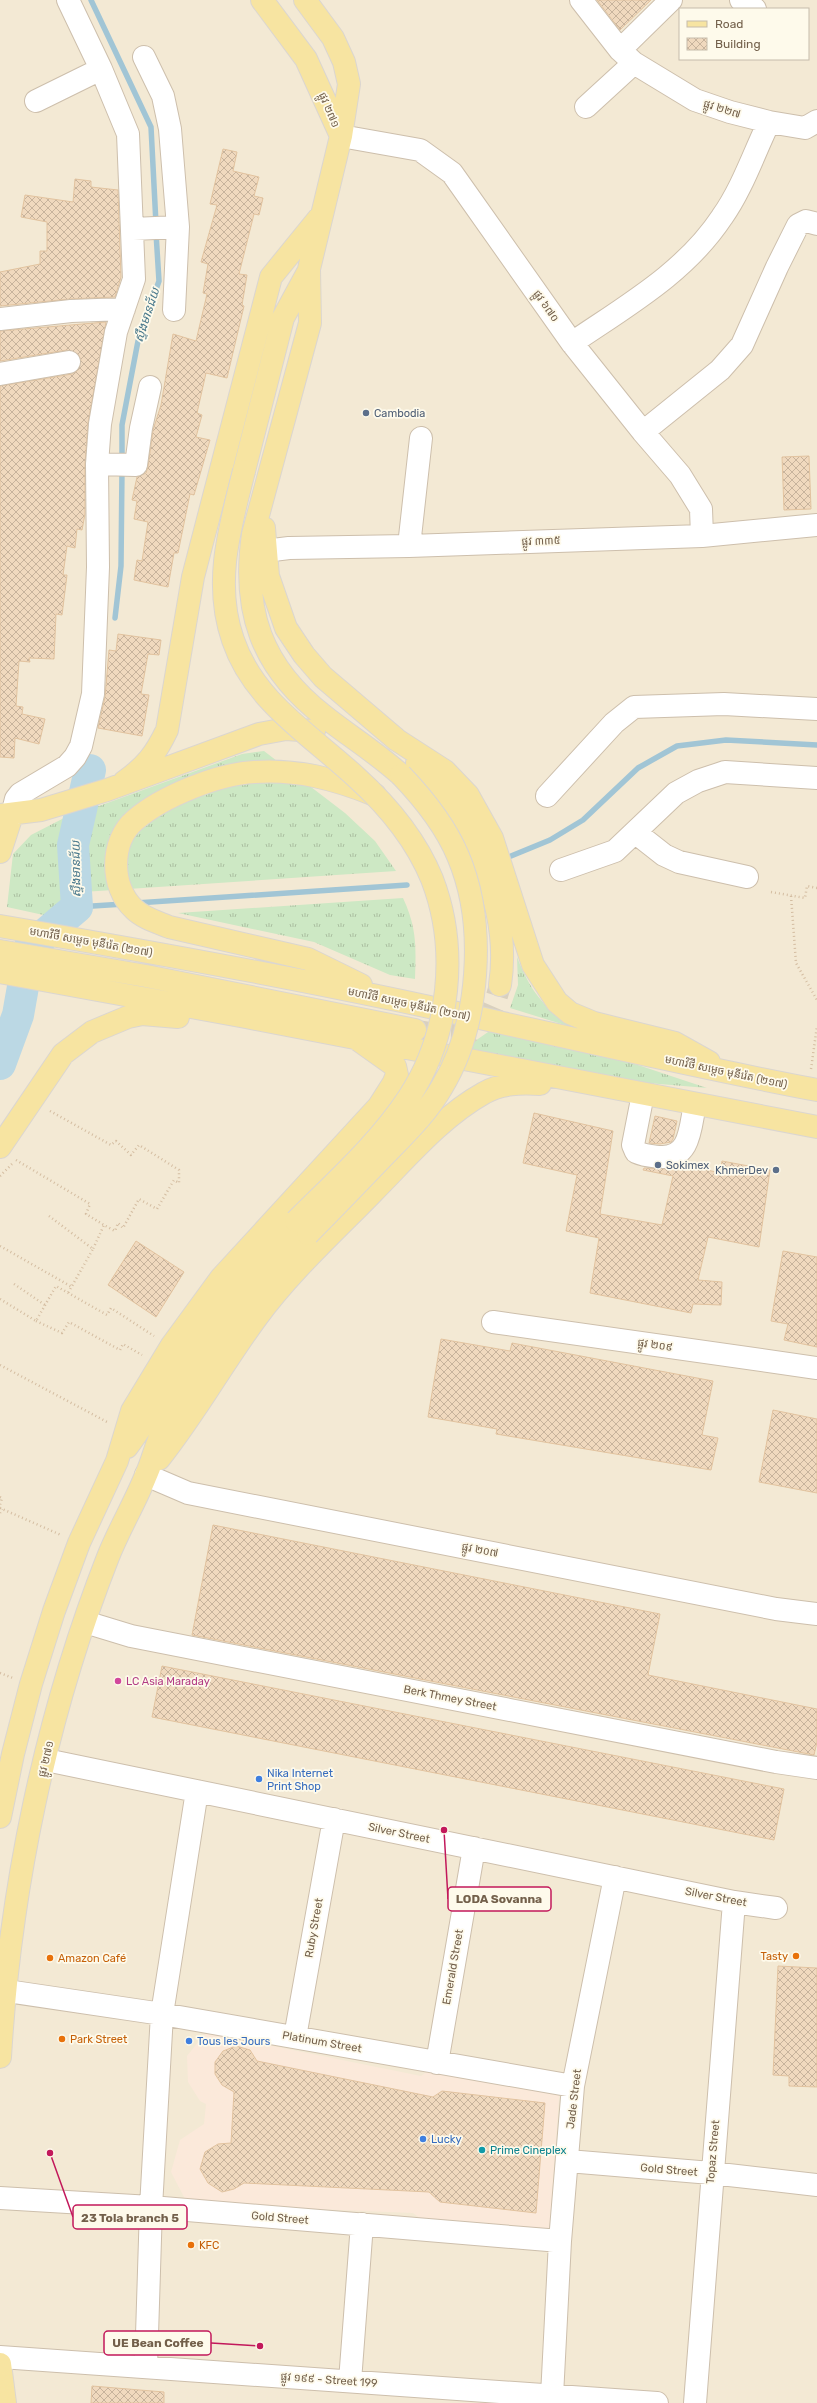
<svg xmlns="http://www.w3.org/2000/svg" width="817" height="2403" viewBox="0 0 817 2403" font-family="Rubik,'Noto Sans Khmer',sans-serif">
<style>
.residential{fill:#f3e9d4;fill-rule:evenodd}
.commercial{fill:#fbe9da}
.grass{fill:url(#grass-tufts)}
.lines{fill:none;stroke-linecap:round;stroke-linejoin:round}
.stream{stroke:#a1c5d5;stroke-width:5.5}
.river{stroke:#bbd8e4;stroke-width:32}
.building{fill:url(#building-cross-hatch);stroke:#e2c39f}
.major-tunnel{stroke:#d9d0be;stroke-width:22;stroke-dasharray:22 11;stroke-linecap:butt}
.minor-casing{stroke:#cdbfac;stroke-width:24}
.major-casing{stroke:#dbd6d0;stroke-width:24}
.path{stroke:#d4bda1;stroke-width:2.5;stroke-dasharray:1 3;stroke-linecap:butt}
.minor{stroke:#fff;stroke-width:22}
.major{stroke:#f7e4a1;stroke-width:22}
.major-bridge-casing{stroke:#dbd6d0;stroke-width:24;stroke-linecap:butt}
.major-bridge{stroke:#f7e4a1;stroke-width:22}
.service-dot{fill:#5c6f8a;stroke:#fefaeb;stroke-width:1.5}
.hotel-dot{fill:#d1479c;stroke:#fefaeb;stroke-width:1.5}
.shop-dot{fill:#3f7fe0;stroke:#fefaeb;stroke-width:1.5}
.food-dot{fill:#e8710a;stroke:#fefaeb;stroke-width:1.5}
.culture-dot{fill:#0f9aa8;stroke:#fefaeb;stroke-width:1.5}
.labels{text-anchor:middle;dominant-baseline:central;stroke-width:3.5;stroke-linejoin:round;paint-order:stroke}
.street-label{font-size:11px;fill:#73604b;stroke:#fefaeb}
.service-label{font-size:11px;fill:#4e5e75;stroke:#fefaeb;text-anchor:start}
.hotel-label{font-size:11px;fill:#b23c85;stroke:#fefaeb;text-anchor:start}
.shop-label{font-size:11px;fill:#366cbe;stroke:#fefaeb;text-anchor:start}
.food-label{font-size:11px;fill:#c56008;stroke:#fefaeb;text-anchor:start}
.culture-label{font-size:11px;fill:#0d838f;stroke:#fefaeb;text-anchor:start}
.water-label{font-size:12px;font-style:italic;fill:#49788c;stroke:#fefaeb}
.leader{fill:none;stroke:#c2185b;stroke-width:1.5}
.callout-dot{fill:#c2185b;stroke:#fefaeb;stroke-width:1.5}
.callout{fill:#fefaeb;stroke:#c2185b;stroke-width:1.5}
.callout-label{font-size:12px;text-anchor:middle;font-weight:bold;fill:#73604b}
</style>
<defs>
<pattern id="grass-tufts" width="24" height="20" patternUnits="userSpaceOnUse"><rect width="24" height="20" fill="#cde8c4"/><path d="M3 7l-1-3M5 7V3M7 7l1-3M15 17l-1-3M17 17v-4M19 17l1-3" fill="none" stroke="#abbfa1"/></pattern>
<pattern id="building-cross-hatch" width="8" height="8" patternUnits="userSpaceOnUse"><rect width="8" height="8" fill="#f0d9be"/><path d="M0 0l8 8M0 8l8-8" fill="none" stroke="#c7b39c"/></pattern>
</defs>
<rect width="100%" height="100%" fill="#fbf6e5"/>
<path class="residential" d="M0,0H817V2403H0ZM680,9H808V59H680Z"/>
<path class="commercial" d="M228,2026L255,2034L263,2044L421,2076L429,2070L560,2085L549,2237L425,2222L413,2213L243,2206L185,2199L171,2172L180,2140L204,2124L206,2104L200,2101L188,2082L187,2056L204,2035Z"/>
<path class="grass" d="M264,751L345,813L375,841L396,871L83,892L82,839L88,810L242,754Z
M66,817L59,844L63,903L48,916L7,907L13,854L31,835Z
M403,898C417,928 416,947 415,979L390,975L314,942L178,913Z
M517,957C531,993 547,1013 581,1030L510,1008L518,985Z
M491,1030L629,1062L707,1088L624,1081L465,1051L467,1044L475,1041Z"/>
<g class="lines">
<path class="stream" d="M91,0L151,127L156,224
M122,461V425L138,341L159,281L156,233
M115,618L121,566L122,470
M511,856L550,840L583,820L638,768L677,746L726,740L817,745
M136,903L407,885
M77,907L124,904"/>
<path class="river" d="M0,1064L18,1015L30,947L77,907L73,845L90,770"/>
</g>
<path class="building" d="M597,0H651L620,30Z
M223,149L237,152L233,171L259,177L254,196L263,198L259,215L254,214L239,274L247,275L242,305L244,306L227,378L206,373L197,413L202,415L196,437L210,440L194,495L190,494L178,553H174L168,587L134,580L137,560L142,561L148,522L134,519L137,501L132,500L137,477L146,473L148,467L153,430L161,405L173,334L196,341L207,294L203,293L208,264L201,262L217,205L210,204Z
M75,179L91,181V187L118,190L121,277L115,297L70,299L0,306V272L40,264V251H47V222L21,217L25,195L73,202Z
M106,322L88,423L85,464V514L82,530L77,529L75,548L67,546L63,575H67L62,615L56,614L54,659L29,658L30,662L19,661L16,706L23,707L22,714L45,719L39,744L15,738L14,758L0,757V386L72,374L77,371L81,360L78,354L67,350L0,361V331Z
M809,456L811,509L784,510L782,457Z
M118,634L161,640L159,655L148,654L141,694L149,695L142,736L98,728L105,697L109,650L116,651Z
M534,1113L613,1131L600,1214L662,1225L673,1176L643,1170L644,1168L671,1169L682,1164L720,1173L722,1161L770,1170L759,1247L708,1237L698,1280L722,1282L721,1305L693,1304L691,1313L590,1293L599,1238L566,1231L577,1175L523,1163Z
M655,1116L677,1121L673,1139L671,1142L660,1144L649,1143Z
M136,1241L184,1272L156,1317L108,1285Z
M783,1251L817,1257V1347L784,1340L788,1324L771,1321Z
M441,1339L510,1351L512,1343L713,1381L702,1435L718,1438L711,1470L496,1434L497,1429L428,1417Z
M773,1410L817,1419V1493L759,1482Z
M213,1525L660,1614L648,1675L817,1709V1742L814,1755L192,1635Z
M162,1666L784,1789L774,1840L152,1717Z
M778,1966L817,1968V2087L789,2086V2076L773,2075Z
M236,2046L250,2050L257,2061L433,2097L442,2091L545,2103L536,2213L440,2202L429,2192L244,2183L234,2189L222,2192L208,2183L200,2169L205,2152L218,2144L231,2143L234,2092L222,2085L215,2074V2062L223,2051Z
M92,2386L164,2392V2403H91Z"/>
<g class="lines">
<path class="major-tunnel" d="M418,1031C466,1040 487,1037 500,985"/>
<g class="minor-casing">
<path id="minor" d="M581,0L620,50L634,63L695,100L730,112L769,122L805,128L817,121
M741,0L755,9
M620,50L671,0
M144,57L163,96L170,129L178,227L174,310
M36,101L101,69
M586,107L634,63
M341,136L420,150L452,173L572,343L643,432L680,475L701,509L702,536
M133,229L178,227
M0,319L71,311L124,309
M572,343C626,306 685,273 722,217C742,189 754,153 769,122
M0,374L69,362
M643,432L720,370L742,345L777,267L798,225L806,221L817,224
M97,464L136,465L141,428L150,387
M409,546L421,438
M265,551L289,548L409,546L702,536L817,525
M547,796L614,723L634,707L724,704L817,709
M12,815L16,799L20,794L67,766L75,757L81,746L93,694L98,567L97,464L100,424L116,332L134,279L128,134L101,69L68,0
M636,833L664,855L679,862L747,877
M561,870L615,851L676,793L698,781L725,772L817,778
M643,1094L633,1145L636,1152C645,1156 651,1156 660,1157C691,1159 690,1127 695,1104
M493,1322L817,1368
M146,1475L188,1493L776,1609L817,1614
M85,1622L131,1636L776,1762L817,1768
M46,1760L734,1902L776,1908
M0,1990L162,2014L573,2086
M295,2037L334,1819
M437,2063L474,1848
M568,2161L711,2173L817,2185
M0,2198L151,2207L560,2241
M0,2357L657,2403
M146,2367L151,2207L162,2014L197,1791
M350,2381L362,2224
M552,2396L560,2241L573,2086L615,1877
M695,2403L734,1902"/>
</g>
<g class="major-casing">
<path id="major" d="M262,0L306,59L341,136
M305,0L333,38L344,62L349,84L341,136L309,269L310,323L253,534C242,611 261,667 324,716C349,736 377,753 401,775
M244,471L283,318L308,272
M264,528L268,576L286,628L304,655L323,677L397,740L445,771L468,795L492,838L533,965L557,1002L570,1013L594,1023L675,1043L709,1062
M417,763C470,819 512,906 500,985
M124,782C146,766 155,755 167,730L193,577L271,277L319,218
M0,815L41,810L107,790L259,734L286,729L314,731
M0,852L12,815
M0,926C129,948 259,971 387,998C531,1028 673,1063 817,1090
M0,951L146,976L415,1030
M0,972L246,1017L817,1127
M361,985L308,959L169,927C157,922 143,918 134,909C110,887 110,841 135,820C163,796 218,774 254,772C298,769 335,779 375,795
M0,1147L63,1054L92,1032L128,1017L142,1014L178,1017
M127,1447C156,1408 179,1365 207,1325C234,1288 265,1255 296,1221
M159,1459C195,1414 223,1363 257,1317C290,1272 333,1233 372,1193C407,1158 441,1117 484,1093C501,1083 521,1083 540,1084
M0,1817L13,1754L31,1684L54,1611L79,1543L117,1461L132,1411L172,1345L221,1278L379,1106L393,1084L397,1075L395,1066L357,1039
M0,2057C10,1888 46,1715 108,1557C119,1529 135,1503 146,1475C153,1460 156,1443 164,1429C201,1356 253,1294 308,1234
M0,2364L5,2403"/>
</g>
<path class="path" d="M771,892L805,898L807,886L817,888
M791,896L796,963L817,1000
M811,1069L817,1026
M50,1111L111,1145L116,1141L131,1155L139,1145L179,1170V1183L174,1180L157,1209L139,1199L123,1228L118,1223L115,1231L104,1225L93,1249
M16,1160L90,1204L86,1214L104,1225
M0,1176L12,1164
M49,1216L93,1249L68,1293
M0,1246L72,1287
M14,1284L45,1305
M0,1299L36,1321L56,1286L107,1315L111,1308L154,1336
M36,1321L62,1333L69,1322L120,1350L123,1344L142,1355
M0,1365L109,1423
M0,1497L2,1498L0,1505
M0,1508L61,1535
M0,1513L2,1509
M0,1673L13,1678"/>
<use href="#minor" class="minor"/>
<use href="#major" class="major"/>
<g class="major-bridge-casing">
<path id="major-bridge" d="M244,471C230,527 213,583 233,640C254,702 311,735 356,777C387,805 416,840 432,879C459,949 450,1034 409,1097C379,1143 335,1182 296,1221
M308,1234C332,1210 356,1185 380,1160C402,1137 426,1115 442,1087C480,1024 487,924 458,856C445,825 424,799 401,775"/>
</g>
<use href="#major-bridge" class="major-bridge"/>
</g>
<g class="service-dot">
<circle cx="366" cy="413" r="4"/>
<circle cx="658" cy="1165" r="4"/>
<circle cx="776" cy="1170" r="4"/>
</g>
<circle class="hotel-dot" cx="118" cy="1681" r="4"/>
<g class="shop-dot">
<circle cx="259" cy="1779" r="4"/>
<circle cx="189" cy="2041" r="4"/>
<circle cx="423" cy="2139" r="4"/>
</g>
<g class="food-dot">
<circle cx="796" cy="1956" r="4"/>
<circle cx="50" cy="1958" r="4"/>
<circle cx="62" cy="2039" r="4"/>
<circle cx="191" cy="2245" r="4"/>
</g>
<circle class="culture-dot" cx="482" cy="2150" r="4"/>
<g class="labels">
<g class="street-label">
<text transform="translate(722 109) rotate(17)">ផ្លូវ ២២៧</text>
<text transform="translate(329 110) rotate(67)">ផ្លូវ ២៧១</text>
<text transform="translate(546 306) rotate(55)">ផ្លូវ ៦៧០</text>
<text transform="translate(541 541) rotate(-2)">ផ្លូវ ៣៣៥</text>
<text transform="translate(91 942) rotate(10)">មហាវិថី សម្តេច មុនីរ៉េត (២១៧)</text>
<text transform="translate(409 1004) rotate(12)">មហាវិថី សម្តេច មុនីរ៉េត (២១៧)</text>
<text transform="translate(726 1072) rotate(12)">មហាវិថី សម្តេច មុនីរ៉េត (២១៧)</text>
<text transform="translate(655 1345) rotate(8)">ផ្លូវ ២០៩</text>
<text transform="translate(480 1550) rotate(11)">ផ្លូវ ២០៧</text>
<text transform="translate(450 1698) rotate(11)">Berk Thmey Street</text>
<text transform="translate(46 1759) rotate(-77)">ផ្លូវ ២៧១</text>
<text transform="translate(399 1833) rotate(12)">Silver Street</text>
<text transform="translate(716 1897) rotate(11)">Silver Street</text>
<text transform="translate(314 1928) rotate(-80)">Ruby Street</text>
<text transform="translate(453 1967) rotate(-80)">Emerald Street</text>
<text transform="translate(322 2042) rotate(10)">Platinum Street</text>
<text transform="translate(574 2099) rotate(-83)">Jade Street</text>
<text transform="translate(713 2152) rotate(-85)">Topaz Street</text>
<text transform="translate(669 2170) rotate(5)">Gold Street</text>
<text transform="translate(280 2218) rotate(5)">Gold Street</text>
<text transform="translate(329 2380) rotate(4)">ផ្លូវ ១៩៩ - Street 199</text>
</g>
<g class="service-label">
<text x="374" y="413">Cambodia</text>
<text x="666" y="1165">Sokimex</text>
<text x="768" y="1170" text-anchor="end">KhmerDev</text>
</g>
<g class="hotel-label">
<text x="126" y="1681">LC Asia Maraday</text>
</g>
<g class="shop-label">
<text x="267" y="1773">Nika Internet<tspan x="267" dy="13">Print Shop</tspan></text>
<text x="197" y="2041">Tous les Jours</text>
<text x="431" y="2139">Lucky</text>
</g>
<g class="food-label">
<text x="788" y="1956" text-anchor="end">Tasty</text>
<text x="58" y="1958">Amazon Café</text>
<text x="70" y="2039">Park Street</text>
<text x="199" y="2245">KFC</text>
</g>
<g class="culture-label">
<text x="490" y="2150">Prime Cineplex</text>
</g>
<g class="water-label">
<text transform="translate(147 315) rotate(-72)">ស្ទឹងមានជ័យ</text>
<text transform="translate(76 869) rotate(-91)">ស្ទឹងមានជ័យ</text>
</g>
</g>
<path class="leader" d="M444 1830L448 1899M50 2153L73 2217M260 2346L211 2343"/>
<g class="callout-dot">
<circle cx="444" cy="1830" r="4"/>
<circle cx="50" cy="2153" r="4"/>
<circle cx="260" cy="2346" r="4"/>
</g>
<g class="callout">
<rect x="448" y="1887" width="103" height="24" rx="4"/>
<rect x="73" y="2205" width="114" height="24" rx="4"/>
<rect x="104" y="2331" width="107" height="24" rx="4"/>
</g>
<g class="callout-label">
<text x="499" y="1903">LODA Sovanna</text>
<text x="130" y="2222">23 Tola branch 5</text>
<text x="158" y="2347">UE Bean Coffee</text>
</g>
<rect x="679" y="8" width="130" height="52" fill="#fefaeb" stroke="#c6bcab"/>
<rect x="687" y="21" width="20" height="6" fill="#f7e4a1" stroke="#c6bcab"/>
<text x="715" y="28" font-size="12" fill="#73604b">Road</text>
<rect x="687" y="38" width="20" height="12" fill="url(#building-cross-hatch)" stroke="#c6bcab"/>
<text x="715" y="48" font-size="12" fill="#73604b">Building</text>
</svg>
